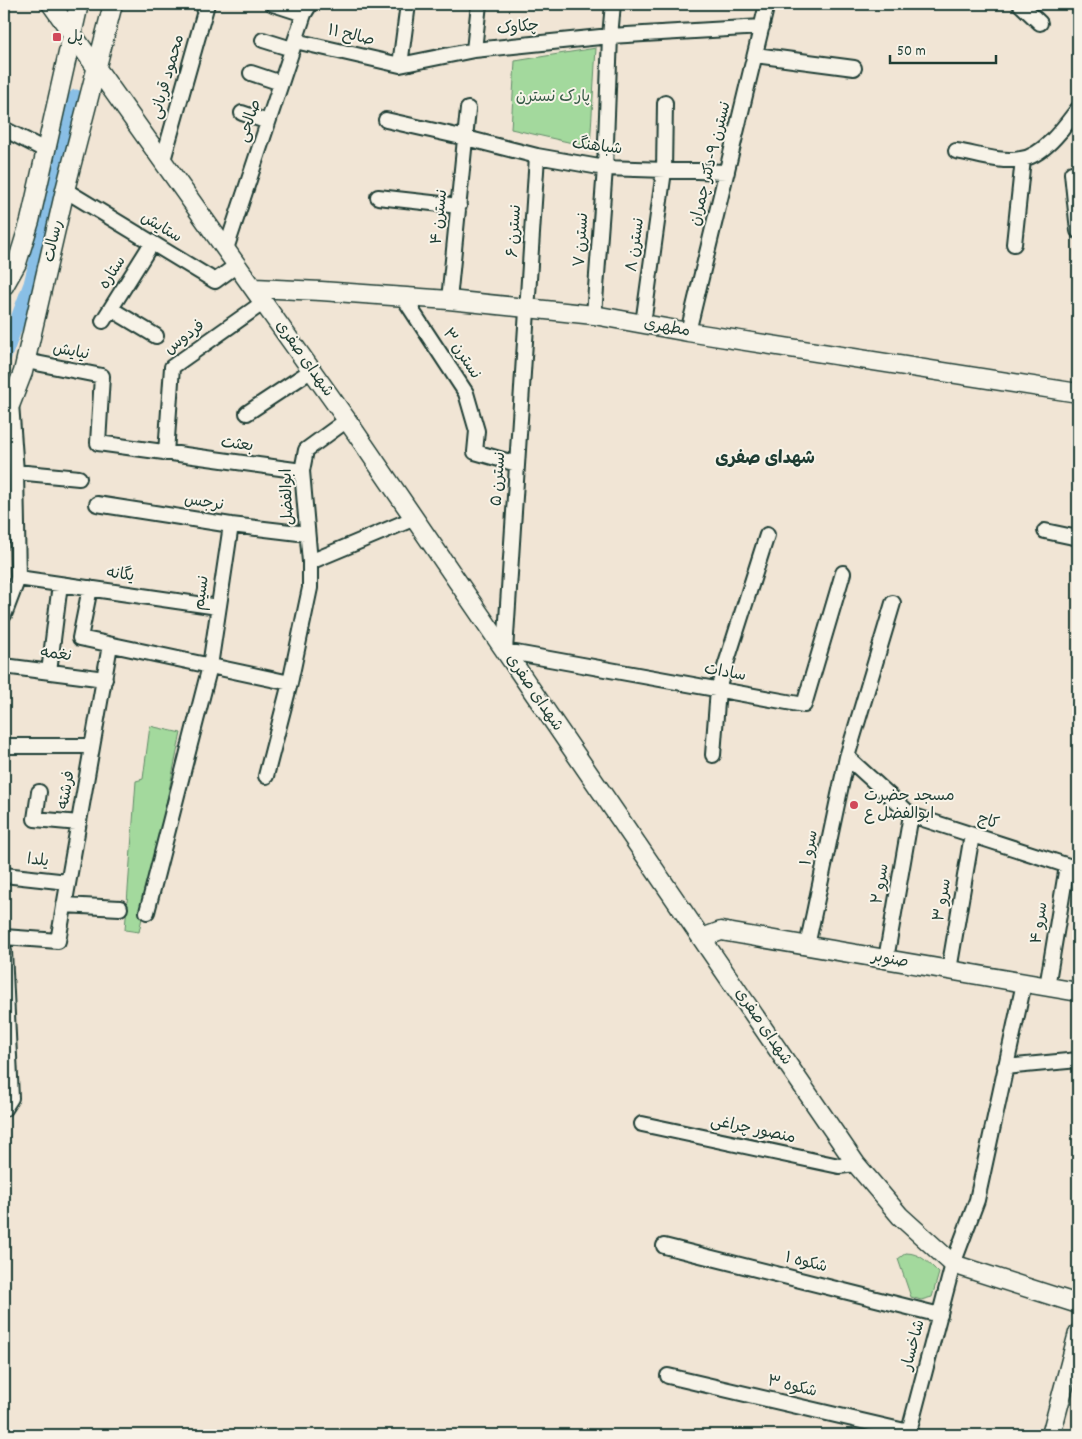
<svg xmlns="http://www.w3.org/2000/svg" width="1082" height="1439" viewBox="0 0 1082 1439" font-family="Dekko,'Playpen Sans Arabic',sans-serif">
<style>
.green{fill:#a3d99d;stroke:#618b68}
.lines{fill:none;stroke-linecap:round;stroke-linejoin:round}
.canal{stroke:#89bfe6;stroke-width:15}
.minor-casing{stroke:#1f3d34;stroke-width:18}
.tertiary-casing{stroke:#1f3d34;stroke-width:21}
.minor{stroke:#f7f3e8;stroke-width:14}
.tertiary{stroke:#f7f3e8;stroke-width:18}
.poi-dot{fill:#d1495b;stroke:#f7f3e8;stroke-width:2}
.labels{text-anchor:middle;dominant-baseline:central;stroke-width:4;stroke-linejoin:round;paint-order:stroke}
.street-label{font-size:16px;fill:#1f3d34;stroke:#f7f3e8}
.poi-label{font-size:16px;fill:#1f3d34;stroke:#f7f3e8;text-anchor:start}
.park-label{font-size:16px;fill:#395c49;stroke:#f7f3e8}
.neighbourhood-label{font-size:18px;font-weight:bold;fill:#1f3d34;stroke:#f7f3e8}
</style>
<rect width="100%" height="100%" fill="#f1e5d5"/>
<filter id="ink" filterUnits="userSpaceOnUse"><feTurbulence type="fractalNoise" baseFrequency=".02" numOctaves="2"/><feDisplacementMap in="SourceGraphic" scale="10" xChannelSelector="R" yChannelSelector="G"/><feConvolveMatrix kernelMatrix="1 2 1 2 8 2 1 2 1" color-interpolation-filters="sRGB"/></filter>
<g filter="url(#ink)">
<path class="green" d="M596,48L590,147L511,129L515,61Z
M150,726L181,733L139,932L125,930L136,781L143,779Z
M906,1253C920,1253 929,1263 939,1273L932,1297L921,1300L911,1297L898,1259Z"/>
<g class="lines">
<path class="canal" d="M4,356L31,284L76,97"/>
<g class="minor-casing">
<path id="minor" d="M273,4L304,14
M1020,4L1040,23
M263,40L292,49
M295,41L400,65L474,50L610,36L762,27
M474,50L479,4
M755,55L854,68
M400,65L408,4
M251,73L281,83
M242,113L268,122
M386,120L466,138L537,156L605,168L727,172
M4,129L45,150
M956,151C976,154 1000,163 1021,159C1044,156 1065,126 1078,109
M537,156L505,651L804,705L843,573
M163,160L207,4
M1072,173L1078,231
M65,190L215,281L237,265
M378,197L459,206
M1014,244L1023,159
M226,249L304,14L310,4
M403,297L466,393L477,431L475,452L517,464
M449,300L468,109
M111,309L156,336
M594,315L605,168L610,36L613,4
M103,321L152,243
M643,324L664,171L665,103
M688,332L767,4
M26,361L102,376L98,443L302,471
M247,413L312,370
M166,453L172,367L264,302
M16,472L79,478
M97,504L231,525L307,534
M4,531H17
M1045,531L1078,538
M310,562L415,518
M18,578L218,607
M90,588L80,638L290,683
M4,615L18,578L16,472L11,403
M4,666L105,679
M49,672L60,584
M4,746H92
M713,755L718,689L767,535
M847,757L911,815L1078,869
M266,776L290,683L310,588V562L302,471L306,450L347,420
M39,792L35,819L79,823
M4,875L68,882
M64,905L120,908
M147,912L210,666L231,525
M4,937L58,941L110,645
M807,946L847,757L893,603
M4,951L11,1098L4,1109
M886,959L911,815
M949,970L972,835
M1047,987L1067,866
M1005,1067L1078,1060
M642,1124L839,1166L856,1164
M664,1246L940,1315
M668,1376L909,1432
M908,1435L953,1264L977,1200L1024,983"/>
</g>
<g class="tertiary-casing">
<path id="tertiary" d="M51,4L347,420L856,1164L900,1216L953,1264L1078,1304
M4,286L17,263L30,221L79,4
M254,288L321,291L449,300L594,315L688,332L1078,393
M4,411L11,403L23,372L65,190L113,4
M702,938L721,931L1078,992
M1051,1435L1078,1333"/>
</g>
<use href="#minor" class="minor"/>
<use href="#tertiary" class="tertiary"/>
</g>
</g>
<g class="poi-dot">
<rect x="52" y="32" width="10" height="10" rx="2.5"/>
<circle cx="854" cy="805" r="5"/>
</g>
<g class="labels">
<g class="street-label">
<text transform="translate(518 28) rotate(-6)">چکاوک</text>
<text transform="translate(351 36) rotate(13)">صالح ۱۱</text>
<text transform="translate(168 77) rotate(-74)">محمود قربانی</text>
<text transform="translate(250 121) rotate(-72)">صالحی</text>
<text transform="translate(597 147) rotate(7)">شباهنگ</text>
<text transform="translate(711 164) rotate(-76)">نسترن ۹-دکتر چمران</text>
<text transform="translate(440 217) rotate(-84)">نسترن ۴</text>
<text transform="translate(161 228) rotate(31)">ستایش</text>
<text transform="translate(515 231) rotate(-86)">نسترن ۶</text>
<text transform="translate(582 240) rotate(-86)">نسترن ۷</text>
<text transform="translate(54 241) rotate(-78)">رسالت</text>
<text transform="translate(636 245) rotate(-82)">نسترن ۸</text>
<text transform="translate(113 273) rotate(-58)">ستاره</text>
<text transform="translate(667 328) rotate(10)">مطهری</text>
<text transform="translate(185 338) rotate(-37)">فردوس</text>
<text transform="translate(71 352) rotate(11)">نیایش</text>
<text transform="translate(461 354) rotate(57)">نسترن ۳</text>
<text transform="translate(304 359) rotate(55)">شهدای صفری</text>
<text transform="translate(237 445) rotate(7)">بعثت</text>
<text transform="translate(499 479) rotate(-86)">نسترن ۵</text>
<text transform="translate(288 497) rotate(-92)">ابوالفضل</text>
<text transform="translate(204 503) rotate(9)">نرجس</text>
<text transform="translate(120 575) rotate(8)">یگانه</text>
<text transform="translate(202 593) rotate(-82)">نسیم</text>
<text transform="translate(56 655) rotate(7)">نغمه</text>
<text transform="translate(725 673) rotate(10)">سادات</text>
<text transform="translate(534 693) rotate(56)">شهدای صفری</text>
<text transform="translate(67 790) rotate(-80)">فرشته</text>
<text transform="translate(988 822) rotate(18)">کاج</text>
<text transform="translate(810 848) rotate(-78)">سرو ۱</text>
<text transform="translate(38 861) rotate(6)">یلدا</text>
<text transform="translate(881 884) rotate(-80)">سرو ۲</text>
<text transform="translate(943 900) rotate(-80)">سرو ۳</text>
<text transform="translate(1040 923) rotate(-81)">سرو ۴</text>
<text transform="translate(890 960) rotate(10)">صنوبر</text>
<text transform="translate(763 1027) rotate(56)">شهدای صفری</text>
<text transform="translate(753 1130) rotate(12)">منصور چراغی</text>
<text transform="translate(806 1263) rotate(14)">شکوه ۱</text>
<text transform="translate(914 1345) rotate(-75)">شاخسار</text>
<text transform="translate(792 1387) rotate(13)">شکوه ۳</text>
</g>
<g class="poi-label">
<text x="67" y="37">پل</text>
<text x="864" y="796">مسجد حضرت<tspan x="864" dy="18">ابوالفضل ع</tspan></text>
</g>
<g class="park-label">
<text x="553" y="97">پارک نسترن</text>
</g>
<g class="neighbourhood-label">
<text x="765" y="459">شهدای صفری</text>
</g>
</g>
<rect width="1082" height="1439" fill="none" stroke="#f7f3e8" stroke-width="20"/>
<rect x="10" y="10" width="1062" height="1419" fill="none" stroke="#1f3d34" stroke-width="2" filter="url(#ink)"/>
<path d="M890 55v8h106v-8" fill="none" stroke="#1f3d34" stroke-width="2.5"/>
<text x="897" y="55" font-size="15" fill="#1f3d34" stroke="#f7f3e8" stroke-width="4" paint-order="stroke">50 m</text>
</svg>
